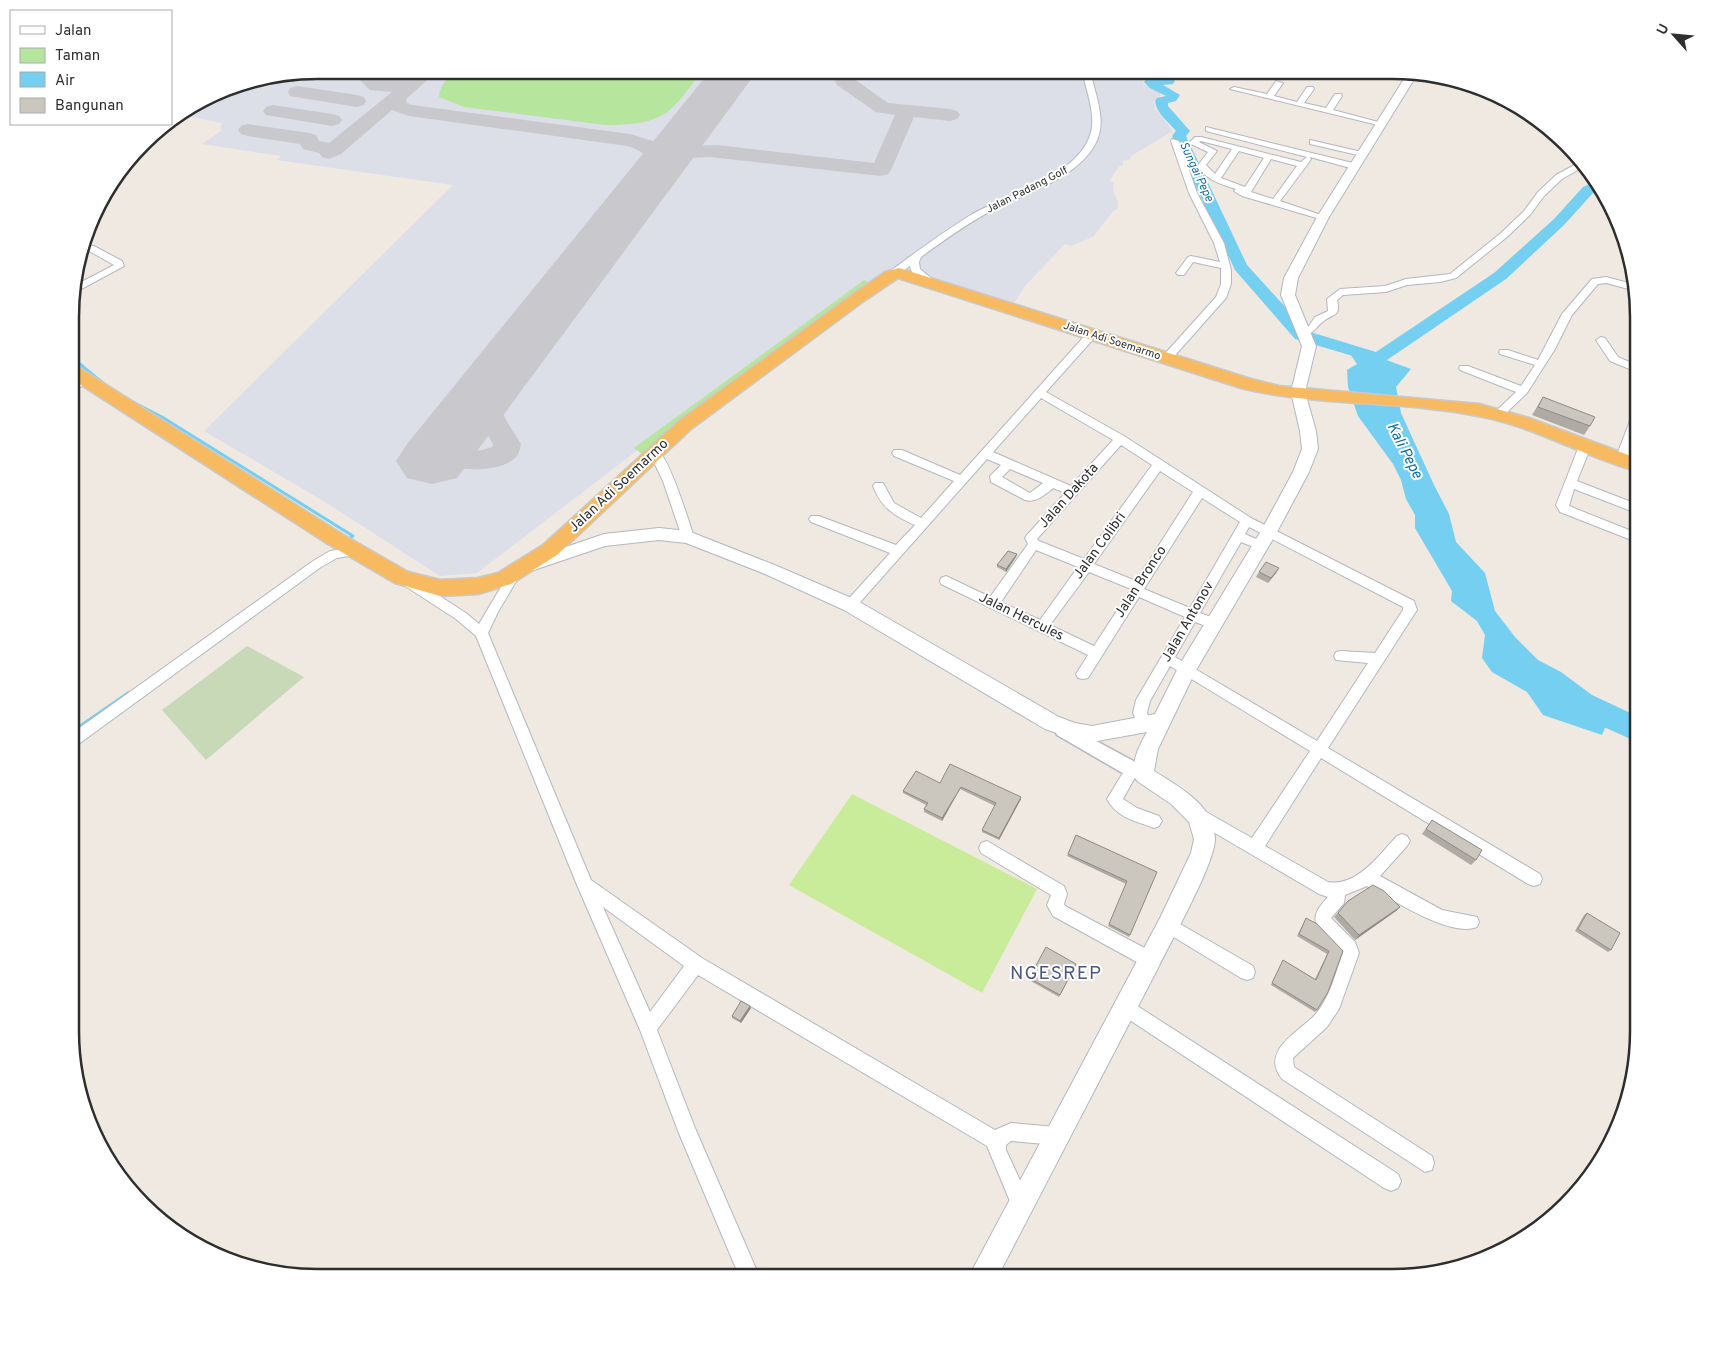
<svg xmlns="http://www.w3.org/2000/svg" width="1709" height="1348" viewBox="0 0 1709 1348" font-family="Overpass,sans-serif">
<style>
.airport{fill:#dcdee8}
.green{fill:#b6e59e}
.cemetery{fill:#c8d9b8}
.pitch{fill:#c9ec9a}
.water{fill:#75cff0}
.lines{fill:none;stroke-linecap:round;stroke-linejoin:round}
.stream-far2{stroke:#75cff0;stroke-width:2.5}
.stream-far1{stroke:#75cff0;stroke-width:3}
.stream{stroke:#75cff0;stroke-width:4}
.river{fill:#75cff0;fill-rule:evenodd}
.taxiway{fill:#c9c8cc;fill-rule:evenodd}
.runway{fill:#c9c8cc;fill-rule:evenodd}
.minor-casing{stroke:#b4b7c1;stroke-width:2}
.tertiary-casing{stroke:#b4b7c1;stroke-width:3}
.secondary-casing{stroke:#b4b7c1;stroke-width:2}
.trunk-casing{stroke:#c9c9c9;stroke-width:3}
.minor{fill:#fff;fill-rule:evenodd}
.tertiary{fill:#fff;fill-rule:evenodd}
.secondary{fill:#fff;fill-rule:evenodd}
.trunk{fill:#f8ba60;fill-rule:evenodd}
.wall{fill:#afaba4}
.shaded-wall{fill:#8e8b86}
.building{fill:#cbc7bf;stroke:#8e8b86}
.labels{text-anchor:middle;dominant-baseline:central;stroke-width:4;stroke-linejoin:round;paint-order:stroke}
.far-street-label{font-size:11px;fill:#2e2e2e;stroke:#fff}
.far-water-label{font-size:12px;font-style:italic;fill:#0d6fa3;stroke:#fff}
.street-label{font-size:14px;fill:#2e2e2e;stroke:#fff}
.water-label{font-size:15px;font-style:italic;fill:#0d6fa3;stroke:#fff}
.near-quarter-label{font-size:19px;letter-spacing:1px;fill:#4d5680;stroke:#fff}
.rim{fill:none;stroke:#2e2e2e;stroke-width:2.5}
</style>
<rect width="100%" height="100%" fill="#efe9e1"/>
<path class="airport" d="M317,70H1150L1157,77L1144,80L1143,84L1162,91L1160,96L1154,101L1155,109L1173,131L1131,156L1130,159L1123,161V165L1119,166L1110,181L1114,183L1113,190L1118,202L1117,210H1114L1094,236L1072,246L1065,244L1025,286L1013,305L927,275L921,272L919,261L874,284L864,280L675,418L677,420L477,573L440,576L325,502L204,431L453,185L277,160L281,156L202,144L222,130L220,129L222,123L191,117L171,123L237,83Z"/>
<path class="green" d="M458,70H703C693,82 684,97 673,107C656,124 628,125 605,125L464,107L439,97C440,84 448,78 458,70Z
M864,280L874,284L642,454L634,448Z"/>
<path class="cemetery" d="M247,646L304,677L206,760L162,710Z"/>
<path class="pitch" d="M852,794L1037,889L982,993L789,885Z"/>
<path class="water" d="M1348,346L1411,369L1396,387L1401,413L1434,485L1449,514L1456,542L1485,573L1495,611L1515,637L1538,660L1561,672L1592,695L1639,717V730L1627,727L1605,728L1602,735L1543,715L1527,692L1492,672L1482,658L1485,635L1477,621L1451,601L1452,591L1415,528V515L1406,499L1401,480L1393,464L1358,416L1348,387L1347,370L1357,364L1346,348Z"/>
<g class="lines">
<path class="stream-far2" d="M72,357L84,367"/>
<path class="stream-far1" d="M82,366L104,384
M129,400L162,417L353,536L345,541"/>
<path class="stream" d="M71,733L129,693"/>
<path class="river" d="M1148,70H1162L1175,81L1173,84L1163,85L1180,95L1176,101L1168,103V106L1190,131L1186,136L1247,265L1307,331L1376,352L1494,273L1554,219L1583,187L1594,182L1600,190L1593,193L1564,225L1506,279L1387,360L1381,388L1378,392L1372,393L1366,392L1363,388L1370,361L1295,339L1235,270L1172,136L1176,131C1168,121 1157,115 1155,101L1157,98L1166,96L1150,88L1144,82L1146,79L1156,77Z
M1599,705L1639,722V743L1591,721L1587,714L1591,707Z"/>
<path class="taxiway" d="M411,70H439L406,99L407,103L412,105L630,134L653,141L667,153L689,146L717,145L874,163L895,115L876,112L837,85L835,81L841,70H859L854,79L888,103L950,109L957,111L960,115L957,119L950,121L914,117L891,170L888,174L881,176L710,157L689,158L663,169L656,167C648,156 641,150 627,146L409,116L392,110L341,154L329,159L322,157L319,153L303,149L300,144L248,136L241,134L238,130L241,126L248,124L309,133L316,135L319,141L329,143L392,92L370,90L358,78L361,74L376,70ZM387,79L406,80H381Z
M297,86L357,95L364,97L366,101L364,105L357,107L290,96L288,92L290,88Z
M273,105L332,114L339,116L342,120L339,124L332,126L266,115L263,111L266,107Z
M487,382L496,384L500,390C497,411 510,426 521,444C520,449 519,455 515,458C499,473 455,472 437,461C428,456 425,449 421,440C428,416 449,403 473,397L478,384ZM476,414L493,444L492,447C479,452 457,455 449,440C452,427 463,420 476,414Z"/>
<path class="runway" d="M711,70H758L457,478L432,484L407,478L396,461L407,444Z"/>
<g class="minor-casing">
<path id="minor" d="M1082,70H1090C1094,91 1106,117 1098,138C1083,177 1025,193 991,211C966,224 943,241 921,257L919,262L920,269L932,279V283C924,284 911,275 910,266L894,277H888V273C914,253 941,234 969,216C1004,195 1073,178 1089,138C1098,118 1086,91 1082,70Z
M1238,70H1246L1241,74H1238Z
M1276,81L1283,83L1274,96L1297,102L1307,87H1313L1314,89L1304,103L1326,108L1335,94H1341L1342,96L1333,110L1386,124L1382,126L1230,89L1234,87L1267,94Z
M1206,127L1357,164L1358,166L1354,169L1310,157L1311,159L1307,165L1280,201L1327,217L1326,219H1320L1242,196L1234,191L1236,189C1221,184 1205,180 1198,165L1208,152L1189,143L1195,137H1201L1301,162L1307,157L1206,131ZM1201,141L1232,149L1215,174L1206,165L1217,151L1199,142ZM1239,151L1264,158L1245,187L1221,178ZM1271,159L1297,166L1273,199L1251,192Z
M1172,139L1179,141L1197,193L1224,243L1231,270V284L1226,298L1170,361H1162L1161,359L1162,357L1216,297L1221,284V268L1193,262L1184,275H1178L1176,273L1188,257L1191,256L1220,262L1214,243L1189,193L1171,141Z
M1310,140L1362,152L1366,154L1362,156L1310,144Z
M1578,163L1583,167L1562,179L1544,196L1530,215L1507,237L1456,278L1440,282L1407,285L1386,292L1343,295L1337,300C1341,317 1334,313 1324,321C1315,327 1317,332 1304,335L1299,332L1309,326L1315,317L1328,311L1327,299L1340,289L1385,286L1406,279L1450,274L1501,233L1524,211L1538,192L1556,175Z
M85,245L94,246L122,261L124,266L72,294V287L114,265L89,251L84,250Z
M1606,277L1636,285V291L1606,283L1598,284L1572,315L1555,349L1527,393L1502,417H1494L1492,415L1494,413L1516,392L1460,370L1459,368L1460,366H1468L1521,386L1535,365L1500,354L1499,352L1500,350H1508L1538,360L1562,314L1592,279Z
M1637,301L1639,321L1635,323L1630,320L1633,304Z
M1092,331L1096,332V336L1046,392L1124,436L1251,518L1414,601L1417,610L1415,613L1328,748L1540,874L1542,879L1540,884L1534,886L1528,884L1321,758L1265,846L1328,882C1357,887 1379,855 1397,836L1402,834L1407,836L1410,841L1407,846L1380,876L1442,910L1477,917L1479,922L1477,927C1450,938 1392,899 1367,886L1345,895L1344,903L1331,918L1355,942L1359,953L1339,1009L1327,1027L1293,1058L1294,1067L1432,1156L1434,1163L1432,1170L1425,1172L1282,1079C1260,1051 1297,1033 1314,1016C1318,1012 1322,1005 1325,1000C1333,986 1337,968 1343,953L1317,926C1312,914 1320,906 1328,897L1319,894L1191,819L1188,814L1191,809L1196,807L1201,809L1252,838L1310,751L1170,666L1150,701L1147,713L1152,725L1150,729L1145,731L1140,729L1133,713L1136,700L1185,617L1139,597L1088,678L1083,679L1078,678L1076,674L1088,655L941,584L940,581L941,578L946,576L990,597L1028,544L1025,538L1027,535L1065,493L1053,488C1045,495 1036,503 1025,500L991,482L990,476L1001,465L987,459L855,608H845L843,605L890,553L811,522L809,519L811,516H819L896,545L915,525C894,516 881,507 873,486L875,483H883L894,503L921,518L954,481L894,456L892,453L894,450H902L960,475L1088,332ZM1041,398L1113,440L1071,486L993,452ZM1121,445L1152,465L1084,559L1039,541L1037,539ZM1010,469L1043,483L1030,493L1002,477ZM1160,471L1193,492L1136,581L1094,564ZM1202,498L1240,522L1190,608L1144,589ZM1249,527L1403,607V610L1375,653L1341,651L1336,652L1334,656L1336,660L1368,663L1317,741L1175,657L1195,622L1214,629L1219,628L1221,624L1219,620L1200,613L1241,542L1261,550L1267,546L1265,543L1245,534ZM1036,550L1078,567L1040,620L1001,602ZM1089,572L1131,589L1094,646L1050,625Z
M1601,337L1605,338L1618,357L1639,366V373L1610,361L1596,340Z
M86,378L91,381L90,383L72,390V383Z
M1639,410V428L1627,460L1625,463H1617L1615,460L1633,413Z
M1585,442L1591,446L1577,481L1639,505V514L1574,489L1569,506L1639,534V543L1560,512L1556,505L1579,446Z
M655,448C668,452 689,522 694,537L692,540H684L682,537L663,481L649,452Z
M356,547L362,551L360,554L337,558L321,567L76,746L71,748V734L313,561L330,551Z
M515,568L519,570L521,573L498,612L488,633L591,880L702,958L995,1130L1011,1123L1057,1127L1064,1129L1066,1136L1064,1143L1057,1145L1011,1141L1006,1145V1150L1031,1204L1028,1211L1021,1214L1014,1211L987,1146L698,975L657,1030L695,1128L760,1278H740L678,1131L640,1030L577,885L476,636L456,619L402,584L401,581L402,578H412L466,613L479,624L511,570ZM603,907L684,966L650,1012Z
M1132,764L1137,766L1139,770L1123,799L1137,808L1159,816L1162,821L1159,826L1154,828C1136,821 1117,818 1107,799L1127,766Z
M987,841L1064,886L1067,894L1064,904L1065,906L1156,954L1158,960L1156,966L1150,968L1144,966L1053,916L1047,905L1051,895L981,853L979,848L981,843Z
M1168,917L1253,966L1255,972L1253,978L1247,980L1241,978L1162,930L1160,925L1162,920Z
M1125,998L1398,1174L1401,1181L1398,1188L1391,1191L1384,1188L1119,1013L1116,1007L1119,1001Z"/>
</g>
<g class="tertiary-casing">
<path id="tertiary" d="M1063,723L1150,770L1153,775L1150,780L1144,782L1126,775L1057,735L1055,730L1057,725Z"/>
</g>
<g class="secondary-casing">
<path id="secondary" d="M1409,71L1418,73L1329,217L1298,278L1295,295L1316,346L1305,392L1316,431L1318,449L1309,472L1277,532L1195,672L1158,749L1154,771C1179,787 1213,804 1215,838C1216,862 1171,941 1159,966C1105,1070 1051,1174 997,1278H968L1160,918L1191,853L1194,839L1189,822L1171,804L1137,781C1129,765 1139,746 1147,732L1092,742L1074,739L1045,729L844,610L765,574L686,543L659,540L605,546L525,573L519,571L516,567L519,563L604,534L659,528L688,531L777,566L856,600L1059,717L1075,723L1092,726L1155,714L1180,664L1261,531L1293,472L1302,449L1300,431L1291,392L1302,346L1281,295L1284,278L1317,217Z"/>
</g>
<g class="trunk-casing">
<path id="trunk" d="M899,268L1251,379L1279,386L1479,404L1529,418L1639,459V472C1584,457 1534,426 1478,416C1400,400 1318,407 1241,388L898,278L861,303L691,429L557,555L511,584L478,594L440,596L395,583L328,544L72,379V366L78,367L342,534L408,572L440,580L478,578L498,573L543,545L679,421L849,297L885,272Z"/>
</g>
<use href="#minor" class="minor"/>
<use href="#tertiary" class="tertiary"/>
<use href="#secondary" class="secondary"/>
<use href="#trunk" class="trunk"/>
</g>
<path class="wall" d="M1543,397L1590,426L1584,435L1532,415Z
M1017,554L1016,557L1006,572L997,567V565Z
M1279,568L1276,573L1268,583L1256,577L1259,572Z
M940,783L1021,799L999,840L982,832V830L995,806L960,789L942,821L924,812V809L926,805L903,793V791Z
M1432,820L1476,860L1471,865L1422,834Z
M1068,854L1157,872L1129,937L1108,926L1126,884L1067,856Z
M1348,901L1400,907L1396,911L1355,940L1334,917Z
M1587,913L1611,950L1608,952L1575,931L1584,915Z
M1306,918L1343,951L1317,1010L1315,1012L1271,985L1283,960L1315,979L1327,954L1297,936Z
M1076,964L1059,997L1029,980V978Z
M751,1008L741,1023L732,1018V1016Z"/>
<path class="shaded-wall" d="M1017,554L1016,557L1006,572V569Z
M1279,568L1276,573L1268,583L1271,578Z
M961,787L960,789L942,821V818Z
M1021,797V799L999,840V838Z
M1400,907L1396,911L1355,940L1359,935Z
M750,1006L751,1008L741,1023L740,1021Z"/>
<path class="building" d="M1543,397L1595,417L1590,426L1538,407Z
M1008,551L1017,554L1006,569L997,565Z
M1266,562L1279,568L1271,578L1259,572Z
M950,764L1021,797L999,838L982,830L996,803L961,787L942,818L924,809L928,803L903,791L916,771L940,783Z
M1432,820L1482,850L1476,860L1426,829Z
M1076,835L1157,872L1130,935L1109,924L1127,881L1068,854Z
M1373,885L1384,891L1400,907L1359,935L1338,913L1348,901Z
M1587,913L1620,933L1611,950L1578,929Z
M1306,918L1317,924L1343,951L1328,992L1317,1010L1272,983L1283,960L1316,980L1329,951L1299,934Z
M1046,947L1076,964L1060,995L1029,978Z
M741,1001L750,1006L740,1021L732,1016Z"/>
<g class="labels">
<g class="far-street-label">
<text transform="translate(1027 190) rotate(-27)">Jalan Padang Golf</text>
<text transform="translate(1112 341) rotate(18)">Jalan Adi Soemarmo</text>
</g>
<g class="far-water-label">
<text transform="translate(1196 172) rotate(65)">Sungai Pepe</text>
</g>
<g class="street-label">
<text transform="translate(619 486) rotate(-43)">Jalan Adi Soemarmo</text>
<text transform="translate(1069 496) rotate(-48)">Jalan Dakota</text>
<text transform="translate(1100 546) rotate(-54)">Jalan Colibri</text>
<text transform="translate(1141 582) rotate(-57)">Jalan Bronco</text>
<text transform="translate(1021 617) rotate(26)">Jalan Hercules</text>
<text transform="translate(1188 622) rotate(-60)">Jalan Antonov</text>
</g>
<g class="water-label">
<text transform="translate(1404 451) rotate(63)">Kali Pepe</text>
</g>
<g class="near-quarter-label">
<text x="1056" y="974">NGESREP</text>
</g>
</g>
<path d="M0 0H1709V1348H0ZM317 79H1392A238 238 0 0 1 1630 317V1031A238 238 0 0 1 1392 1269H317A238 238 0 0 1 79 1031V317A238 238 0 0 1 317 79Z" fill="#fff" fill-rule="evenodd"/>
<path class="rim" d="M317 79H1392A238 238 0 0 1 1630 317V1031A238 238 0 0 1 1392 1269H317A238 238 0 0 1 79 1031V317A238 238 0 0 1 317 79Z"/>
<rect x="10" y="10" width="162" height="115" fill="#ffffff" stroke="#ababab"/>
<rect x="20" y="26" width="25" height="8" fill="#ffffff" stroke="#ababab"/>
<text x="55" y="35" font-size="15" fill="#2e2e2e">Jalan</text>
<rect x="20" y="48" width="25" height="15" fill="#b6e59e" stroke="#ababab"/>
<text x="55" y="60" font-size="15" fill="#2e2e2e">Taman</text>
<rect x="20" y="72" width="25" height="15" fill="#75cff0" stroke="#ababab"/>
<text x="55" y="85" font-size="15" fill="#2e2e2e">Air</text>
<rect x="20" y="98" width="25" height="15" fill="#cbc7bf" stroke="#ababab"/>
<text x="55" y="110" font-size="15" fill="#2e2e2e">Bangunan</text>
<g transform="translate(1674 35) rotate(297)" stroke="#ffffff" stroke-width="4" paint-order="stroke">
<path d="M0-4L9 19L0 12L-9 19Z" fill="#2e2e2e"/>
<text y="-8" font-size="14" font-weight="bold" text-anchor="middle" fill="#2e2e2e">U</text>
</g>
</svg>
